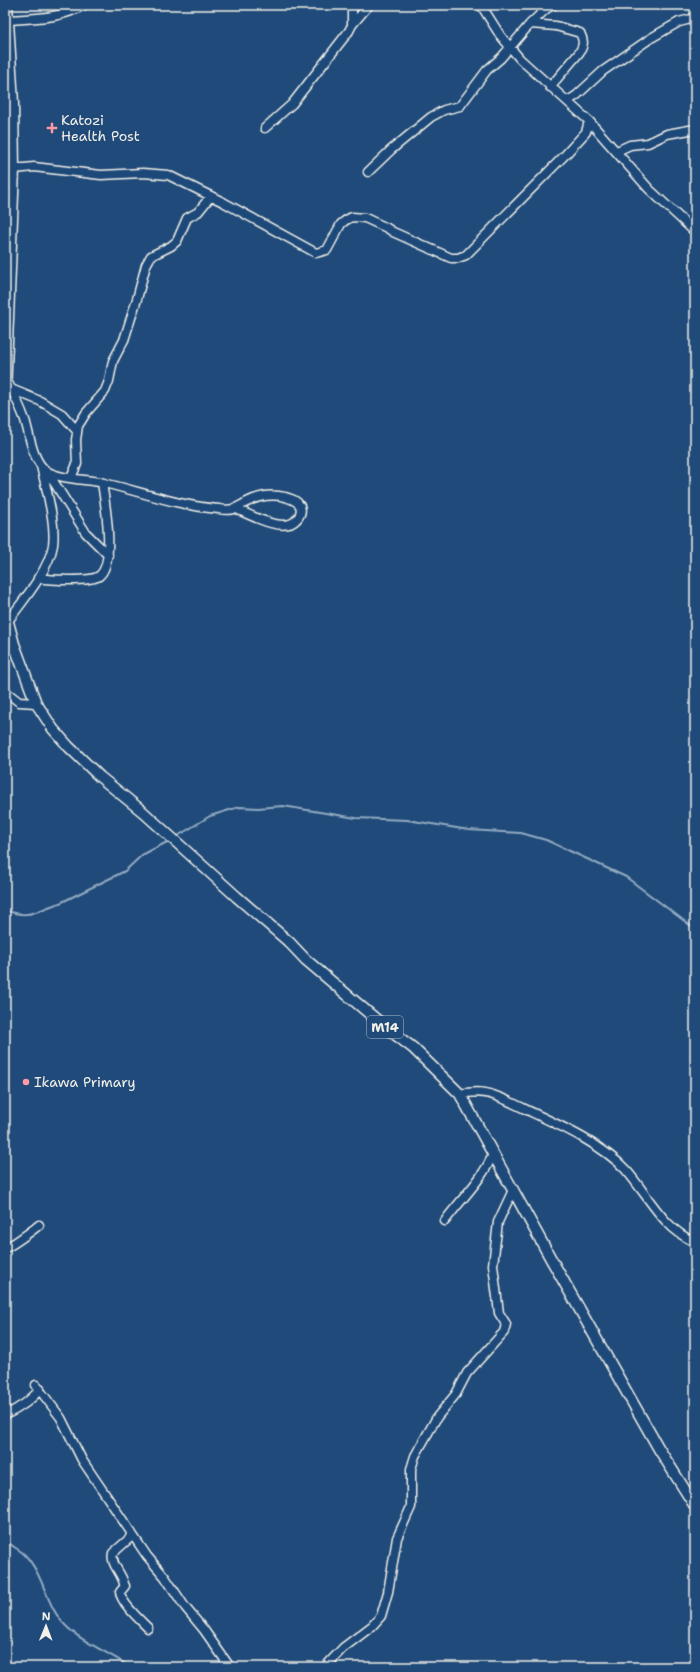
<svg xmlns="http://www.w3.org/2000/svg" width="700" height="1672" viewBox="0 0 700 1672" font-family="'Shantell Sans',sans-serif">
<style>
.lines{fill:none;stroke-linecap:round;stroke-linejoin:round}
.stream{stroke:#94abc1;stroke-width:2}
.minor-casing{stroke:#f4f1e8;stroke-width:11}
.major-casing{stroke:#f4f1e8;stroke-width:13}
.minor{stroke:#1f4a7a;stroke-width:8}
.major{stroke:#1f4a7a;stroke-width:10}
.poi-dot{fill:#ff9aa2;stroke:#1f4a7a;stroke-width:1.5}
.labels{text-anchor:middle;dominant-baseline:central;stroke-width:3.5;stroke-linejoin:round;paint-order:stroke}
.shield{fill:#1f4a7a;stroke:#b4bfc7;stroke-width:1}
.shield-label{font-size:13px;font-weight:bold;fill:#f4f1e8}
.poi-label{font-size:14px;fill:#f4f1e8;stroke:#1f4a7a;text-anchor:start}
</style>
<rect width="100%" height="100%" fill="#1f4a7a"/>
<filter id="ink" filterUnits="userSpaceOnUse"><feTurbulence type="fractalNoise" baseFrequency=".025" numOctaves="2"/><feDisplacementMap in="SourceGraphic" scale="8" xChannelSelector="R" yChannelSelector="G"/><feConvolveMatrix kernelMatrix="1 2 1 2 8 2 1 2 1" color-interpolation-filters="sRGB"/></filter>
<g filter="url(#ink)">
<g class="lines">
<path class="stream" d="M176,837L210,816L239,807L258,808L283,806L356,818L407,820L469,830L521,833L546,840L626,877L695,929
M5,910C31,920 36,910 60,903L125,871L142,855L169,841
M5,1540C11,1546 19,1549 25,1555C44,1575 46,1606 65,1625C81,1642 110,1653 130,1667"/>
<g class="minor-casing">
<path id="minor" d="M481,5L500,35L520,59L589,121L649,189L695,232
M8,20C35,18 60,19 84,5
M530,24L556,26L580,33C584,41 584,45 579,53L550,87
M352,25L369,5
M568,101L577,95L603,71L651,38L679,22L695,18
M5,126L14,127
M265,128L292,104L349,31L352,25V5
M617,151L630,145L648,143L667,134L695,129
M5,168L9,174
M14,169L34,167L101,175L143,173L168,175L223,202L316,253L327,250L341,224L346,220L352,217L365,218L387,228L393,232L451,258H458L466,255L566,154L586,132L589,121
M368,172L391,150L431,117L444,110L460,106L487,70L501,58L530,24L546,9L553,5
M6,379C13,392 20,406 25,420C30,436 32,459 45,470C59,480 87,479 104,483C142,492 179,506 219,509C223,510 229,510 234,509C238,507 243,504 247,502C259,496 272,494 285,497C291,499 297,500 300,506C302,511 300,516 296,520C284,534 248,514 234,508
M11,389L40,401L62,414L77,431
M47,471L86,533L108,555
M71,478L77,464L76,440L78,426L86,413L105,391L109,381L113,361L124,340L137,299L146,265L151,256L171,246L177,241L187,218L198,212L211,196
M38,578C50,580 91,582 99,576C116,563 105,502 102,483
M8,621C23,601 49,570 53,545C56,523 46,488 41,466
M5,656L14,644
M5,691L19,702L36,703
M460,1094C470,1092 480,1091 490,1094C503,1098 515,1104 527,1110C559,1125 602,1144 626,1170C648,1195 663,1229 695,1242
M445,1221C461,1199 483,1179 493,1154
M5,1248C10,1247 33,1230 39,1225
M36,1385L61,1418L82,1460L147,1556L165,1577L185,1607L204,1630L230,1667
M5,1415C18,1409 31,1401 40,1389
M131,1532L130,1538L113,1553C110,1564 122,1573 124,1584L125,1586L120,1592C121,1603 140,1620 148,1628
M325,1667L343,1648L372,1626L381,1616L388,1592L397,1538L411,1507V1469L415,1456L437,1417L456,1394L467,1373L504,1332L506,1324L499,1313L493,1265L498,1222L513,1190"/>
</g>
<g class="major-casing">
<path id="major" d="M5,393L14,169L13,103L7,5
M5,611L14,644L36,703L53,729L69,747L100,777L142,811L237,897L289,942L306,960L384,1026L413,1048L460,1094L551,1259L659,1449L695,1506"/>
</g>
<use href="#minor" class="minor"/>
<use href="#major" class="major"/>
</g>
</g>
<g class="poi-dot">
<path d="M50 122h4v4h4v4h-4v4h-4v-4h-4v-4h4z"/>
<circle cx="26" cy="1082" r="4"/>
</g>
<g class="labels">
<rect class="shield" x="367" y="1016" width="36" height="22" rx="3"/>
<g class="shield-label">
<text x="385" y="1027">M14</text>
</g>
<g class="poi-label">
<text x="61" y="120">Katozi<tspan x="61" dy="16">Health Post</tspan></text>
<text x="34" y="1082">Ikawa Primary</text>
</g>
</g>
<rect width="700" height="1672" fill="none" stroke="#1f4a7a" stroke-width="20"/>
<rect x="10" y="10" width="680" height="1652" fill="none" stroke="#f4f1e8" stroke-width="1.5" filter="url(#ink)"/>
<g transform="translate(46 1626) rotate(1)" stroke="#1f4a7a" stroke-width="3" paint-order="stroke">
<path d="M0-3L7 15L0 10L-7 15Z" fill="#f4f1e8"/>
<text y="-6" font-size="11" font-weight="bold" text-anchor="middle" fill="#f4f1e8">N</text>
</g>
</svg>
